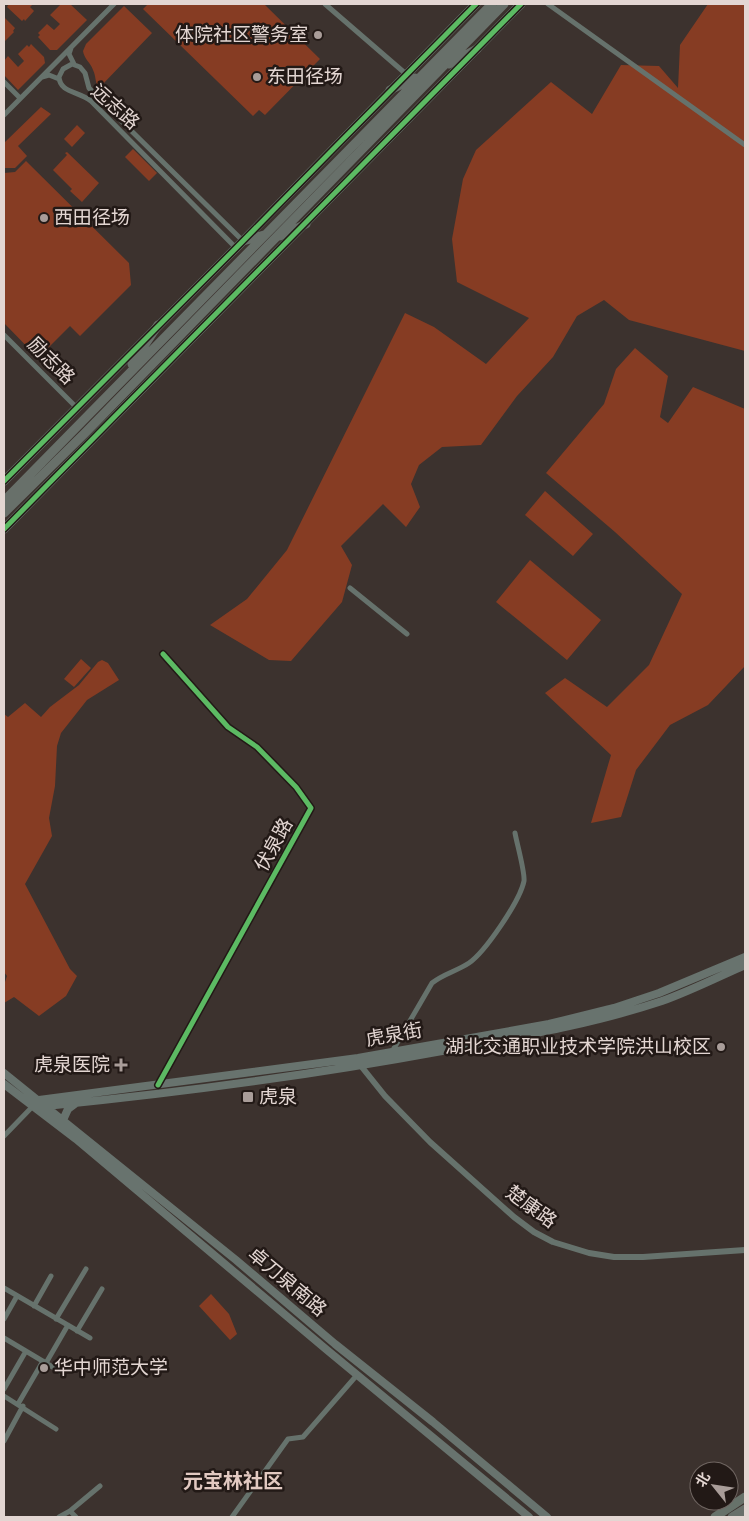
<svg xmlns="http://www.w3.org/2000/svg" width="749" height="1521" viewBox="0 0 749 1521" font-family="Signika,'Noto Sans SC',sans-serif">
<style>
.green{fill:#863c23}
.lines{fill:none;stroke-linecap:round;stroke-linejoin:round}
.minor{stroke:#66726c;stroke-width:5}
.tertiary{stroke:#66726c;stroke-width:6}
.secondary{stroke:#68736e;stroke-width:8}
.primary{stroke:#67726a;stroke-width:9}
.trunk{stroke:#68706a;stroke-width:9}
.cycleway-casing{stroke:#221916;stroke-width:8}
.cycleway{stroke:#5cba63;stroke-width:5}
.poi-dot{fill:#a99d99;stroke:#221916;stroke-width:2}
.labels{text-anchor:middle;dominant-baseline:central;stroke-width:5;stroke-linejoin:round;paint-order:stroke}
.poi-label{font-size:19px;fill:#e3d6d2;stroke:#221916;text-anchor:start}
.street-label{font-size:19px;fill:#e3d6d2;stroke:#221916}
.neighbourhood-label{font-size:20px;font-weight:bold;fill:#e2c9c1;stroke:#221916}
</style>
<rect width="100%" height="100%" fill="#3c322e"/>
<path class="green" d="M9,4H33L30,7L34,11L25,21L24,19L22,21L7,7Z
M61,4H70L87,20L57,50H50L38,37L40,35L38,33L47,24L54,30L60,24L50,15Z
M148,4H264L320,59L265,115L259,110L253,116L143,9Z
M708,4H745V351L629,320L604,300L577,316L553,357L517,396L481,445L442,447L419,465L411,484L420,507L406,527L383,504L341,546L352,565L342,602L291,661L269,660L210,625L247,599L287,550L405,313L434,327L486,364L529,318L457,282L452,239L463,179L476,150L551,82L592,114L621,65L659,66L678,88L680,45Z
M124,6L152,33L101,86L98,87C95,82 96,76 93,70C91,63 84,59 83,51L86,44Z
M4,17L15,28L13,31L14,32L5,41L4,40Z
M31,44L44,57L45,63L18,90L4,75V61L8,56L18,67L24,61L18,54L27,45L29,47Z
M41,107L51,114L18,146L27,156L15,168H4V143Z
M77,125L85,133L72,147L64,139Z
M133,149L157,173L149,181L125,157Z
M67,152L99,183L82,202L70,191L72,189L53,170L67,155L65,153Z
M26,161L129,263L131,285L80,336L70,326L38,358L4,323V173L15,172Z
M635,348L668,376L660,417L668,423L693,387L745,409V666L708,705L670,725L636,770L621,817L591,823L611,755L545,693L565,678L607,707L649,665L682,594L615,532L546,473L604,404L616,369Z
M545,491L593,534L573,556L525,515Z
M530,560L601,620L567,660L496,602Z
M81,659L91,668L74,687L64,679Z
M102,660L108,663L119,680L87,700L61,733L57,746L55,786L49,818L52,836L25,884L70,969L77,976L66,996L39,1016L14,997L4,1003V985L7,976L4,972V714L8,717L25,703L41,717L50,707L79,685L98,662Z
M211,1294L229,1314L237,1334L230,1340L199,1306Z"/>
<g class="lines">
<path class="minor" d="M325,4L406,74
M548,4L745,145
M71,48L69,54L74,64
M42,77L49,75L59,79
M4,82L20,98
M4,115L114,4
M236,248L91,101C79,91 60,93 59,77L63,69L72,64L80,67L85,73L89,88L96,96L243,241
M4,335L77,408
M350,588L407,634
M393,1050L432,983C443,974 457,971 469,963C485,952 520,901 524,881C525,872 517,844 515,833
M158,1085L311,808L296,787L257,747L228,727L163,654
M4,1136L33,1106
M4,1288L90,1338
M34,1306L51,1276
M4,1319L17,1296
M56,1319L86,1269
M77,1331L102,1289
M4,1338L61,1372
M46,1363L68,1325
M4,1389L26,1351
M4,1396L56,1429
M18,1404L43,1361
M4,1441L23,1406
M70,1511L76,1517
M59,1517L70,1511L100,1486
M232,1517L288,1439L303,1437L357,1375"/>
<path class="tertiary" d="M359,1061L361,1066L385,1096L430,1142L514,1217L534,1232L553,1242L589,1253L614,1257H643L745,1250"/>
<path class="secondary" d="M4,1073L236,1260L335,1344L433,1422L547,1517
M4,1084L76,1139L327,1350L529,1517
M39,1100L358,1058L549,1024L614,1008L659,993L745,957
M46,1106C177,1093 312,1075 442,1051C516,1037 590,1025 662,1001C690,991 718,977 745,965
M63,1120L68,1109L76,1103"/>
<path class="primary" d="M4,481L236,248L476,4
M4,529L521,4
M715,1517L745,1497"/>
<path class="trunk" d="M449,64L477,49
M390,90L415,78
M280,236L306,224
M243,241L264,235
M132,364L158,325
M4,501L492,4
M4,513L85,433L504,4
M732,1517L745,1509
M744,1517H745"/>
<g class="cycleway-casing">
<path id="cycleway" d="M4,481L236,248L476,4
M4,529L521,4
M158,1085L311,808L296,787L257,747L228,727L163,654"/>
</g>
<use href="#cycleway" class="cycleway"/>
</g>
<g class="poi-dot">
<circle cx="318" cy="35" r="5"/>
<circle cx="257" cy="77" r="5"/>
<circle cx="44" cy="218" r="5"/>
<circle cx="721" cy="1047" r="5"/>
<path d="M118.5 1057.5h5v5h5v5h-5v5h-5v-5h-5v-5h5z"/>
<rect x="242" y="1091" width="12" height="12" rx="2.5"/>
<circle cx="44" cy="1368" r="5"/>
</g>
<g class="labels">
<g class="poi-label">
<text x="308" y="35" text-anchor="end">体院社区警务室</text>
<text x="267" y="77">东田径场</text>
<text x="54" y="218">西田径场</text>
<text x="711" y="1047" text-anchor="end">湖北交通职业技术学院洪山校区</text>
<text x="110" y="1065" text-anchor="end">虎泉医院</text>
<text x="259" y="1097">虎泉</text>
<text x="54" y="1368">华中师范大学</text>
</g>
<g class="street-label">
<text transform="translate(115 107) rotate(42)">远志路</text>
<text transform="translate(51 361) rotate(45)">励志路</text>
<text transform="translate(274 845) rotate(-61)">伏泉路</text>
<text transform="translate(394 1035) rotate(-10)">虎泉街</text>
<text transform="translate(531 1207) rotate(36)">楚康路</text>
<text transform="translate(287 1282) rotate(40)">卓刀泉南路</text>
</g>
<g class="neighbourhood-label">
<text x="233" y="1481">元宝林社区</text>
</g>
</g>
<rect width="749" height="1521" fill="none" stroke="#e3d6d2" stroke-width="10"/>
<g transform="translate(714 1486) rotate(300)"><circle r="24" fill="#221916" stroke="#6f6561"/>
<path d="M0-4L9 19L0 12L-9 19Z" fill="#a99d99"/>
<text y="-8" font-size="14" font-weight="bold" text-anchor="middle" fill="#e3d6d2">北</text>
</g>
</svg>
